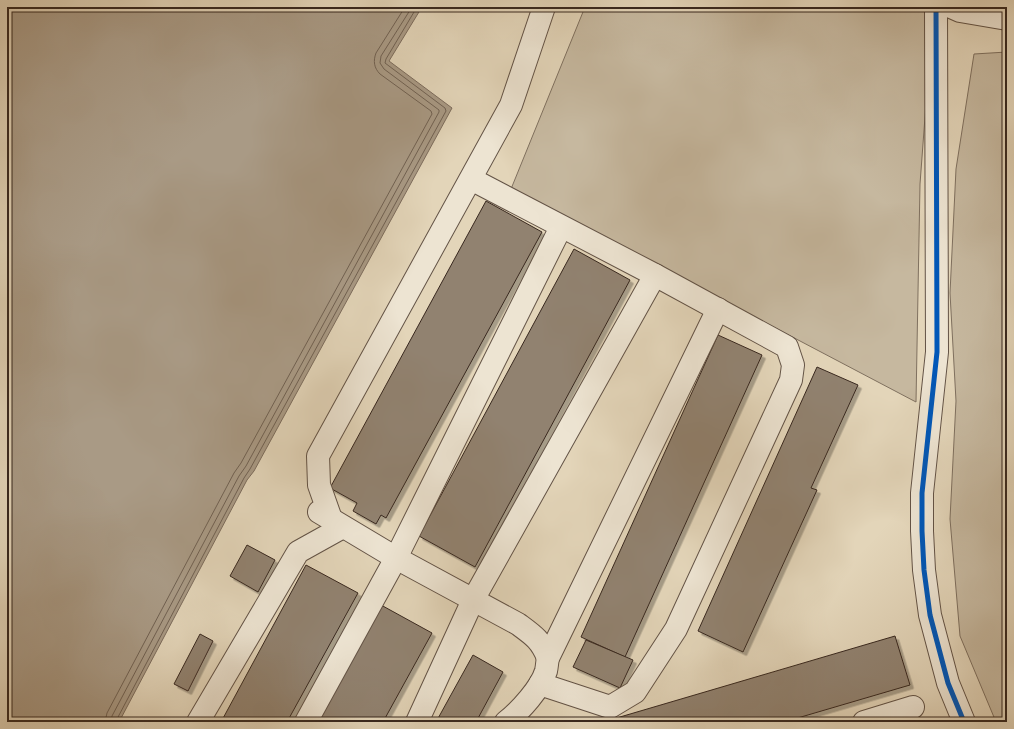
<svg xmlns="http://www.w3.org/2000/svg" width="1014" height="729" font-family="'IM FELL Great Primer',serif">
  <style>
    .green { fill: #c6b89f; stroke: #7f705f }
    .water { fill: #a99a85; stroke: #7c6c5c }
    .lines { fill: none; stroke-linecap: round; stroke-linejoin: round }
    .shore { stroke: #706152; stroke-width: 1 }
    .building { fill: #91826f; stroke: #38281f; filter: url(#shadow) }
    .minor-casing { stroke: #635346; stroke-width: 24 }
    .minor { stroke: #ede4d2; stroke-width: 22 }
    .cycleway-casing { stroke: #ede4d2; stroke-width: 8 }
    .cycleway { stroke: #0057b8; stroke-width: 5 }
  </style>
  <defs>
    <filter id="shadow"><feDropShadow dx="3.5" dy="3.5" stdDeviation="0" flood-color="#0004"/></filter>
  </defs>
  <rect width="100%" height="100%" fill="#e3d5b9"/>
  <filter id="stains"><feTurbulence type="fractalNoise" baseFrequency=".005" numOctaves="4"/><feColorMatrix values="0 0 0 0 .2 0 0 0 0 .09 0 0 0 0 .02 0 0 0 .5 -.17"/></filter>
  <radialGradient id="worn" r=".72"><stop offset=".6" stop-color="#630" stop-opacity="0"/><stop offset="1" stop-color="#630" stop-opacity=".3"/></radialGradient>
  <g class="green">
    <path d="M585 7H926L932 23 920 184 916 402 511 189Z"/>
    <path d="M1007 52V722H996L960 636 950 519 956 401 950 293 956 169 974 54Z"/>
  </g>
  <path class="water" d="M7 7H422L389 61 452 108 254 471 247 480 119 722H7Z"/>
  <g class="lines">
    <g class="shore">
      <path d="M105 722 107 713 234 473 241 463 432 114 431 111 380 74C374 68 373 61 376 53L405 7"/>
      <path d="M111 722 112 716 239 476 246 466 439 112V110L384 69 380 63 381 56 412 7"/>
      <path d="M116 722 117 719 244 478 250 469 446 111 445 108 385 63 386 59 417 7"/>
    </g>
  </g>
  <g class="building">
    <path d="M486 201 542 232 386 518 381 515 376 524 353 511 357 503 330 488Z"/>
    <path d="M574 249 630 280 475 567 419 536Z"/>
    <path d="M718 335 762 355 625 657 581 637Z"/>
    <path d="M817 367 858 385 811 488 817 490 743 652 698 631Z"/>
    <path d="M247 545 275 560 258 592 230 576Z"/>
    <path d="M306 565 358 593 287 722H221Z"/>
    <path d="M381 605 432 633 383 722H317Z"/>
    <path d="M200 634 213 641 188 691 174 684Z"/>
    <path d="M895 636 910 685 784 722H603Z"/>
    <path d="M586 640 633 660 620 688 573 667Z"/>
    <path d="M473 655 503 672 476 722H436Z"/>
  </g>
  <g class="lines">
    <defs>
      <g id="minor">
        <path d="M936 7 937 352 922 493V531L924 570 930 615 948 683 964 722"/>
        <path d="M951 7 960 11 1007 19"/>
        <path d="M471 179 655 275 787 347 793 365 791 380 676 629 635 692 610 707 540 684"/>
        <path d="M319 512 396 558 518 624C533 635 541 640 548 658"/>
        <path d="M331 519 319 485 318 456 511 105 544 7"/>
        <path d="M198 722 298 552 343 527"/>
        <path d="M306 722 396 558 561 227"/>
        <path d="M417 722 473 600 655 275"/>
        <path d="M506 722C520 711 541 688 546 671 547 667 547 662 548 658L718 309"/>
        <path d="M864 722 913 707"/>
      </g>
    </defs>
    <use href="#minor" class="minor-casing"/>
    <use href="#minor" class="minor"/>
    <defs>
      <path id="cycleway" d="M936 7 937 352 922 493V531L924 570 930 615 948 683 964 722"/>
    </defs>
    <use href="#cycleway" class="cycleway-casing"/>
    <use href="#cycleway" class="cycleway"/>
  </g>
  <rect width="1014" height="729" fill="none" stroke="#e3d5b9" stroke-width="24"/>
  <rect x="8" y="8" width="998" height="713" fill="none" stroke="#38281f" stroke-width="2"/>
  <rect x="12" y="12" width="990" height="705" fill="none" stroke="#38281f"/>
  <rect width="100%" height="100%" filter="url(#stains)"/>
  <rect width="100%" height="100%" fill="url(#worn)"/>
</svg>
